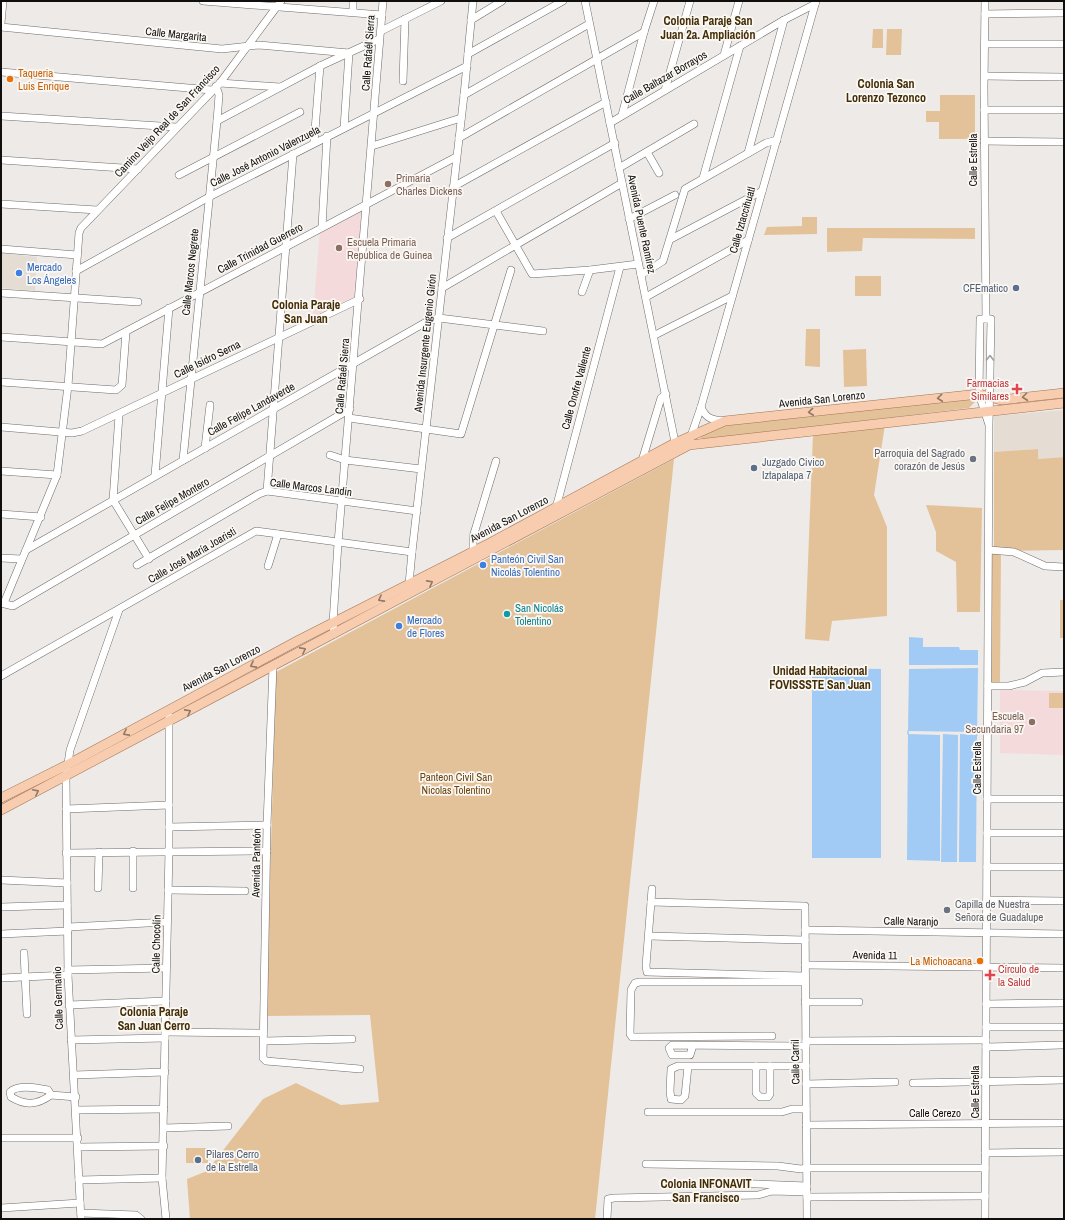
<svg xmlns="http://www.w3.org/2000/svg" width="1065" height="1220" font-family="'Archivo Narrow',sans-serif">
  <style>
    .built { fill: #e5ddd4 }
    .education { fill: #f5dadb }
    .green { fill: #e4c299 }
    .water { fill: #a1caf4 }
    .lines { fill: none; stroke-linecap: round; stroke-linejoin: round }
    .stream { stroke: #a1caf4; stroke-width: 1.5 }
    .minor-casing { stroke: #6e6b68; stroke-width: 8 }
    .major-casing { stroke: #a47454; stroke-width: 10 }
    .minor { stroke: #fff; stroke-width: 7 }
    .major { stroke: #f8cdaf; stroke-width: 9 }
    .oneway { stroke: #9f9f9f }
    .oneway2 { stroke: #907867 }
    .food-dot { fill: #e8710a; stroke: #fbf8f4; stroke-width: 1.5 }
    .education-dot { fill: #8d6e63; stroke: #fbf8f4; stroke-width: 1.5 }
    .shop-dot { fill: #3f7fe0; stroke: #fbf8f4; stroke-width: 1.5 }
    .service-dot { fill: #5c6f8a; stroke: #fbf8f4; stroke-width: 1.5 }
    .health-dot { fill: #e0444e; stroke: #fbf8f4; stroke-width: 1.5 }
    .worship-dot { fill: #6b7280; stroke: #fbf8f4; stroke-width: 1.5 }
    .culture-dot { fill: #0f9aa8; stroke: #fbf8f4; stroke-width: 1.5 }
    .labels { text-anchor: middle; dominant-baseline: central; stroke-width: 3.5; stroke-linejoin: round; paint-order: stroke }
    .street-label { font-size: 11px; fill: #100f0e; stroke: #fbf8f4 }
    .food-label { font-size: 11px; fill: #c56008; stroke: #fbf8f4; text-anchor: start }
    .education-label { font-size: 11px; fill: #785e54; stroke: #fbf8f4; text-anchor: start }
    .shop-label { font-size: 11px; fill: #366cbe; stroke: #fbf8f4; text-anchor: start }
    .service-label { font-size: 11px; fill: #4e5e75; stroke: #fbf8f4; text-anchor: start }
    .health-label { font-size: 11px; fill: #be3a42; stroke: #fbf8f4; text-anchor: end }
    .worship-label { font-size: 11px; fill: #5b616d; stroke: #fbf8f4; text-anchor: end }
    .culture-label { font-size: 11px; fill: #0d838f; stroke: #fbf8f4; text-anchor: start }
    .park-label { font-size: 11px; fill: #6a450e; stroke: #fbf8f4 }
    .neighbourhood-label { font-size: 12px; font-weight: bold; fill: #422d06; stroke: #fbf8f4 }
  </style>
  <rect width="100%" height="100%" fill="#edeae7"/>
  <g class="built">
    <path d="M1 253 37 257 35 291 1 288Z"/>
    <path d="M1064 410V457L1038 459 1037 449 994 452V416Z"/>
  </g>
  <g class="education">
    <path d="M362 208 354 297 313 316 320 230Z"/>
    <path d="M1000 690 1064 691V755L1000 753Z"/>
  </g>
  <g class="green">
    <path d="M873 29H883V48H872Z"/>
    <path d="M887 29H902L901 55H886Z"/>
    <path d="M940 95H975V139H939V122H926V111H940Z"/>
    <path d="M802 217H817V234L764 235 767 227 802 226Z"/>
    <path d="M827 228H975V239L863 238 862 251 827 252Z"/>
    <rect x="855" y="276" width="26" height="20"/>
    <path d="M806 329H820V367L805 366Z"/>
    <path d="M866 349 867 386 844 387 843 350Z"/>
    <path d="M969 397 975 402 969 408 704 440 700 437 710 426Z"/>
    <path d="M885 425 874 495 887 527V616L832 621 829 641 805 639 813 434Z"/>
    <path d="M1038 449V459L1064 457V550L1001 551 1000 682 989 683 991 551 994 550V452Z"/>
    <path d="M674 459 595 1219H190L187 1179 207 1171 263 1099 296 1083 341 1105 379 1102 370 1015 266 1016 276 672Z"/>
    <path d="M926 505 982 508 980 612H957L956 562 936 551V532Z"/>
    <rect x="1060" y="600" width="4" height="38"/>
    <rect x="1049" y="693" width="15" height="15"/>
    <rect x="186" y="1148" width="22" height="15"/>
  </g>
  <g class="water">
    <path d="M909 637 923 638V647H959L960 650H978V665H909Z"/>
    <path d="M812 668 881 669V858H812Z"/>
    <path d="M978 668 977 732 908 731 909 669Z"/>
    <path d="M908 734 940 735V861L907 860Z"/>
    <path d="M943 734 958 735 957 862H941Z"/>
    <path d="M960 734 977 735 976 862H959Z"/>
  </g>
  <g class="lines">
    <g class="stream">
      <path d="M908 734V731"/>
      <path d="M977 735V732"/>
    </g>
    <defs>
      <g id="minor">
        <path d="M203 1 382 15"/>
        <path d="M585 1 676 447"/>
        <path d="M985 1 984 88 986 319"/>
        <path d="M353 12V1"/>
        <path d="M985 14 1064 13"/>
        <path d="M471 20 502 1"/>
        <path d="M1 23 3 1"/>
        <path d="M1 27 222 49 259 45 349 53"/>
        <path d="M381 31 441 1"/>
        <path d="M985 44H1064"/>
        <path d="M468 54 563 1"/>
        <path d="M724 55 739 1"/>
        <path d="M1 72 212 90"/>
        <path d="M985 76 1064 77"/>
        <path d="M403 81 405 19"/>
        <path d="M220 83 280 87"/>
        <path d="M665 90 690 1"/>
        <path d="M464 95 589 24"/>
        <path d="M984 110H1064"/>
        <path d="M622 115 644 32 654 1"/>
        <path d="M1 116 176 127"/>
        <path d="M217 121 320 66 379 39"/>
        <path d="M610 123 784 20 815 4"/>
        <path d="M344 128 349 53"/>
        <path d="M459 138 644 32"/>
        <path d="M984 141 1064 142"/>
        <path d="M314 143 320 66"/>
        <path d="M372 146 461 118"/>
        <path d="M647 152 659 173"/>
        <path d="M748 153 784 20"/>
        <path d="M1 160 138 169"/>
        <path d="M619 168 694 124"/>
        <path d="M179 175 300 112"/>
        <path d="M703 178 740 46"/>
        <path d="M453 187 606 102"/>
        <path d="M1 204 97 210"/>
        <path d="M496 211 532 274 590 270 638 264"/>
        <path d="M629 219 675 195"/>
        <path d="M322 227 327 136"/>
        <path d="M447 238 615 143"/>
        <path d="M671 239 762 191"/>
        <path d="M1 249 77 255"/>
        <path d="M76 271 209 197 467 66"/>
        <path d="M641 275 663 261 685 189 766 143 777 140"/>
        <path d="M442 288 622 183"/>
        <path d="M582 292 590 270"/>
        <path d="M1 293 138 302"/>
        <path d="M646 297 748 240"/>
        <path d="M655 335 732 296"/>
        <path d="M1 337 102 344 456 157"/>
        <path d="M1 382 116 390 122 385 126 332"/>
        <path d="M701 407C706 419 712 420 725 421"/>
        <path d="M119 415 113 500 149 559"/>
        <path d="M349 418 461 434 511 270"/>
        <path d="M1 427 72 433 82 431 360 299"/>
        <path d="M690 439 701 407 816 1"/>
        <path d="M205 448 210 405"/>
        <path d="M330 455 345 460 421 469"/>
        <path d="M183 460 217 121 219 95 216 86"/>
        <path d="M641 464 661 398 666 394"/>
        <path d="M1 471 57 475"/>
        <path d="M155 475 169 308"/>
        <path d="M267 491 293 154"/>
        <path d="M558 510 556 508 620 267"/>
        <path d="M1 514 41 517"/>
        <path d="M26 550 428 321 439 318 543 331"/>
        <path d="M989 550 1014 552 1045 566 1064 567"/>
        <path d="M473 551V537L496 461"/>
        <path d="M1 558 21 559"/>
        <path d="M137 565 259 494 267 491 417 511"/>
        <path d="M268 566 278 534"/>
        <path d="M410 587 409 584 412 552 464 95 473 1"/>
        <path d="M1 603 13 606 350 409"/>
        <path d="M4 603 57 475 68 386 79 233 81 228 220 83 281 1"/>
        <path d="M334 634 333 623 338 543 383 1"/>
        <path d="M273 666 267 825 263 1058 266 1061 360 1069"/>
        <path d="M1 676 256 531 412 552"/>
        <path d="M988 686H1009L1025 682 1042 673 1064 672"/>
        <path d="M987 799H1064"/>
        <path d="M66 809 169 805"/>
        <path d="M169 827 267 825"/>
        <path d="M987 833H1064"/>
        <path d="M133 851V888"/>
        <path d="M66 853 267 851"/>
        <path d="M987 867H1064"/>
        <path d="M1 880 67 883"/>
        <path d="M98 888 99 852"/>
        <path d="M652 889 646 966 647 972 805 976"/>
        <path d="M168 890 245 891"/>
        <path d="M987 900 1064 901"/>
        <path d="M651 902 805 906 807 1219"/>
        <path d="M1 907 67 905"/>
        <path d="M68 927 167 922"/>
        <path d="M805 930 1064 934"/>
        <path d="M1 934 68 931"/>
        <path d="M649 936 805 940"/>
        <path d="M24 953 27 1014"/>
        <path d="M805 965 1064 968"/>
        <path d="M68 970 166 968"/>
        <path d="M1 978 68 975"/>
        <path d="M805 1002H859"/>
        <path d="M986 1004 1064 1003"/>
        <path d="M69 1005 166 1001"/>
        <path d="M986 1027H1061"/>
        <path d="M165 1032 263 1033"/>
        <path d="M772 1036 632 1037 630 1034 631 990 635 983 640 982H805"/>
        <path d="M71 1040 165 1038"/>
        <path d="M264 1041 352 1039"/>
        <path d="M806 1041 986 1040"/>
        <path d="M693 1045 690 1055H672L669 1048 672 1045 806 1046"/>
        <path d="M986 1047 1062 1045"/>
        <path d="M688 1066 685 1096 681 1100 671 1099 670 1091 671 1069 678 1066H806"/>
        <path d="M756 1066V1093L760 1097H768L770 1094V1066"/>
        <path d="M74 1075 165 1072"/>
        <path d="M913 1083 1064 1080"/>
        <path d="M806 1084 895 1082"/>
        <path d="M51 1095C37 1105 26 1106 11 1097L10 1092C18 1084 38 1088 48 1090L51 1095 76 1097"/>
        <path d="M76 1110 164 1109"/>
        <path d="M648 1112H782L792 1109H806"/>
        <path d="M806 1125 1064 1123"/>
        <path d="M164 1128 228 1126"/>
        <path d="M1 1138H78"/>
        <path d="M78 1147 164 1146"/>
        <path d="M985 1153 1064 1152"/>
        <path d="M646 1164 778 1166 801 1169 807 1168H985"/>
        <path d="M79 1180 162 1178"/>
        <path d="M705 1182 807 1186"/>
        <path d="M807 1197 985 1196"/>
        <path d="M1 1208 80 1203"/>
        <path d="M81 1213 136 1215 141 1219"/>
        <path d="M81 1219 68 975 66 777 70 750 119 610"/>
        <path d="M166 1219 162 1178 169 850V716"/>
        <path d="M607 1219 608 1199 614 1198 758 1195 772 1191 807 1192"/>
        <path d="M985 1219 989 425 979 394 980 319H991L989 425"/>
      </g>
      <g id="major">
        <path d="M1 798 67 765 299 640 490 543 675 443 725 421 979 394 1001 400 1064 393"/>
        <path d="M1 810 689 445 1064 403"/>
      </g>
    </defs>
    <use href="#minor" class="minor-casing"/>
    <use href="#major" class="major-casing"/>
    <use href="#minor" class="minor"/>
    <use href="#major" class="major"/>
  </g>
  <defs><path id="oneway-chevron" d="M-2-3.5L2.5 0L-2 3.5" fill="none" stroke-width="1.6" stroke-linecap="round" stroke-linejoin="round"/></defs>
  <use class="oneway" href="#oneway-chevron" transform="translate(990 358) rotate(-89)"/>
  <g class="oneway2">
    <use href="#oneway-chevron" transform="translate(1025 397) rotate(173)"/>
    <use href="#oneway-chevron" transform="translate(940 398) rotate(174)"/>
    <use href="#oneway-chevron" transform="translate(811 412) rotate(174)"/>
    <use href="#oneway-chevron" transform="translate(430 583) rotate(-28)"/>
    <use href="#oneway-chevron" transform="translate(381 599) rotate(152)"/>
    <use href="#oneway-chevron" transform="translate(303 650) rotate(-28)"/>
    <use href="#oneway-chevron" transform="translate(253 665) rotate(152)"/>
    <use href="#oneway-chevron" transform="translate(188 712) rotate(-28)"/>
    <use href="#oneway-chevron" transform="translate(126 733) rotate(152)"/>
    <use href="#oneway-chevron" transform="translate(36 792) rotate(-27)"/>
  </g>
  <g class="food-dot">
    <circle cx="10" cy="79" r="4"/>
    <circle cx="980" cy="961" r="4"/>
  </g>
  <g class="education-dot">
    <circle cx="388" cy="184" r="4"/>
    <circle cx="339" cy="248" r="4"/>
    <circle cx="1032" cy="722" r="4"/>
  </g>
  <g class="shop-dot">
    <circle cx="19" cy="273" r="4"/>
    <circle cx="483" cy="565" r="4"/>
    <circle cx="399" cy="626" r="4"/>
  </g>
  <g class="service-dot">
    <circle cx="1016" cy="288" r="4"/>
    <circle cx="754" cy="468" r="4"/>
    <circle cx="198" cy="1160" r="4"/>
  </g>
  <g class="health-dot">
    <path d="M1015 383h4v4h4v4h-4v4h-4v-4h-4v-4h4z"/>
    <path d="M988 969h4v4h4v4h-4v4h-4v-4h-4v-4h4z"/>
  </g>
  <g class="worship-dot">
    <circle cx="973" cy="459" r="4"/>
    <circle cx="947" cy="910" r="4"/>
  </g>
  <circle class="culture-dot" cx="507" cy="614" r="4"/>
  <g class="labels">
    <g class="street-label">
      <text transform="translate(176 34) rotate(6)">Calle Margarita</text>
      <text transform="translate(368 53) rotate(-86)">Calle Rafaél Sierra</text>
      <text transform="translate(665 77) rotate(-30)">Calle Baltazar Borrayos</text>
      <text transform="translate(167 121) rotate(-47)">Camino Veijo Real de San Francisco</text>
      <text transform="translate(265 156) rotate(-27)">Calle José Antonio Valenzuela</text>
      <text transform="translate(973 160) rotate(-90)">Calle Estrella</text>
      <text transform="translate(742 220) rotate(-74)">Calle Iztaccihuatl</text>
      <text transform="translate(642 224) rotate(78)">Avenida Puente Ramírez</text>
      <text transform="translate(260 248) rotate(-28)">Calle Trinidad Guerrero</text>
      <text transform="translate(190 272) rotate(-84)">Calle Marcos Negrete</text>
      <text transform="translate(425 343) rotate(-84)">Avenida Insurgente Eugenio Girón</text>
      <text transform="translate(207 359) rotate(-26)">Calle Isidro Serna</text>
      <text transform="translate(342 376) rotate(-85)">Calle Rafaél Sierra</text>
      <text transform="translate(576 388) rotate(-75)">Calle Onofre Valiente</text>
      <text transform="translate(822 399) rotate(-6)">Avenida San Lorenzo</text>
      <text transform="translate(251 409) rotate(-29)">Calle Felipe Landaverde</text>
      <text transform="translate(311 487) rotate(7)">Calle Marcos Landin</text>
      <text transform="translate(172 501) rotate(-30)">Calle Felipe Montero</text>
      <text transform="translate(509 519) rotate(-28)">Avenida San Lorenzo</text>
      <text transform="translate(192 555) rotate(-30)">Calle José María Joaristi</text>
      <text transform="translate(221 668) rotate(-28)">Avenida San Lorenzo</text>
      <text transform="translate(977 768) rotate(-90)">Calle Estrella</text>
      <text transform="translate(256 863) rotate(-89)">Avenida Panteón</text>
      <text transform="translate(911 921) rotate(1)">Calle Naranjo</text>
      <text transform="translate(156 944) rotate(-89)">Calle Chocolín</text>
      <text transform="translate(875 955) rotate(1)">Avenida 11</text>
      <text transform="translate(58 998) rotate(-92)">Calle Germanio</text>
      <text transform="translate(795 1062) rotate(-91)">Calle Carril</text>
      <text transform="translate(975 1092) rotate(-90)">Calle Estrella</text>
      <text x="935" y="1113">Calle Cerezo</text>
    </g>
    <g class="food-label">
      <text x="18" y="73">Taqueria<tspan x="18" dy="13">Luis Enrique</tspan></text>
      <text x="972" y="961" text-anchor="end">La Michoacana</text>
    </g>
    <g class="education-label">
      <text x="396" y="178">Primaria<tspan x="396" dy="13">Charles Dickens</tspan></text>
      <text x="347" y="242">Escuela Primaria<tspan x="347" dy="13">Republica de Guinea</tspan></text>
      <text x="1024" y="716" text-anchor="end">Escuela<tspan x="1024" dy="13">Secundaria 97</tspan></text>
    </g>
    <g class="shop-label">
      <text x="27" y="267">Mercado<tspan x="27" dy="13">Los Ángeles</tspan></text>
      <text x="491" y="559">Panteón Civil San<tspan x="491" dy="13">Nicolás Tolentino</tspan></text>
      <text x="407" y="620">Mercado<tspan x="407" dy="13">de Flores</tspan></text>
    </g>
    <g class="service-label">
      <text x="1008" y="288" text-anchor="end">CFEmatico</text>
      <text x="762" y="462">Juzgado Civico<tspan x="762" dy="13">Iztapalapa 7</tspan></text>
      <text x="206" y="1154">Pilares Cerro<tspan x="206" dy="13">de la Estrella</tspan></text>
    </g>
    <g class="health-label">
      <text x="1009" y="383">Farmacias<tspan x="1009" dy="13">Similares</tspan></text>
      <text x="998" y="969" text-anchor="start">Círculo de<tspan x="998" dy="13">la Salud</tspan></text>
    </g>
    <g class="worship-label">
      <text x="965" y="453">Parroquia del Sagrado<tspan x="965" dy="13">corazón de Jesús</tspan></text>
      <text x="955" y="904" text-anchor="start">Capilla de Nuestra<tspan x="955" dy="13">Señora de Guadalupe</tspan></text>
    </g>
    <g class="culture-label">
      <text x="515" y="608">San Nicolás<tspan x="515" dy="13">Tolentino</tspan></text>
    </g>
    <g class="park-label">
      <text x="456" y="777">Panteon Civil San<tspan x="456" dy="13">Nicolas Tolentino</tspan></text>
    </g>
    <g class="neighbourhood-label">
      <text x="708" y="21">Colonia Paraje San<tspan x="708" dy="14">Juan 2a. Ampliación</tspan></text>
      <text x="886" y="84">Colonia San<tspan x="886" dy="14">Lorenzo Tezonco</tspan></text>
      <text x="306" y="305">Colonia Paraje<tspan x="306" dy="14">San Juan</tspan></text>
      <text x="820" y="671">Unidad Habitacional<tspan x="820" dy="14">FOVISSSTE San Juan</tspan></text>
      <text x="154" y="1012">Colonia Paraje<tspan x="154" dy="14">San Juan Cerro</tspan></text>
      <text x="706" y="1184">Colonia INFONAVIT<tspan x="706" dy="14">San Francisco</tspan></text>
    </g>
  </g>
  <rect width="1065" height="1220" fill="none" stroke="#100f0e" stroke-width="4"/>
</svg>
